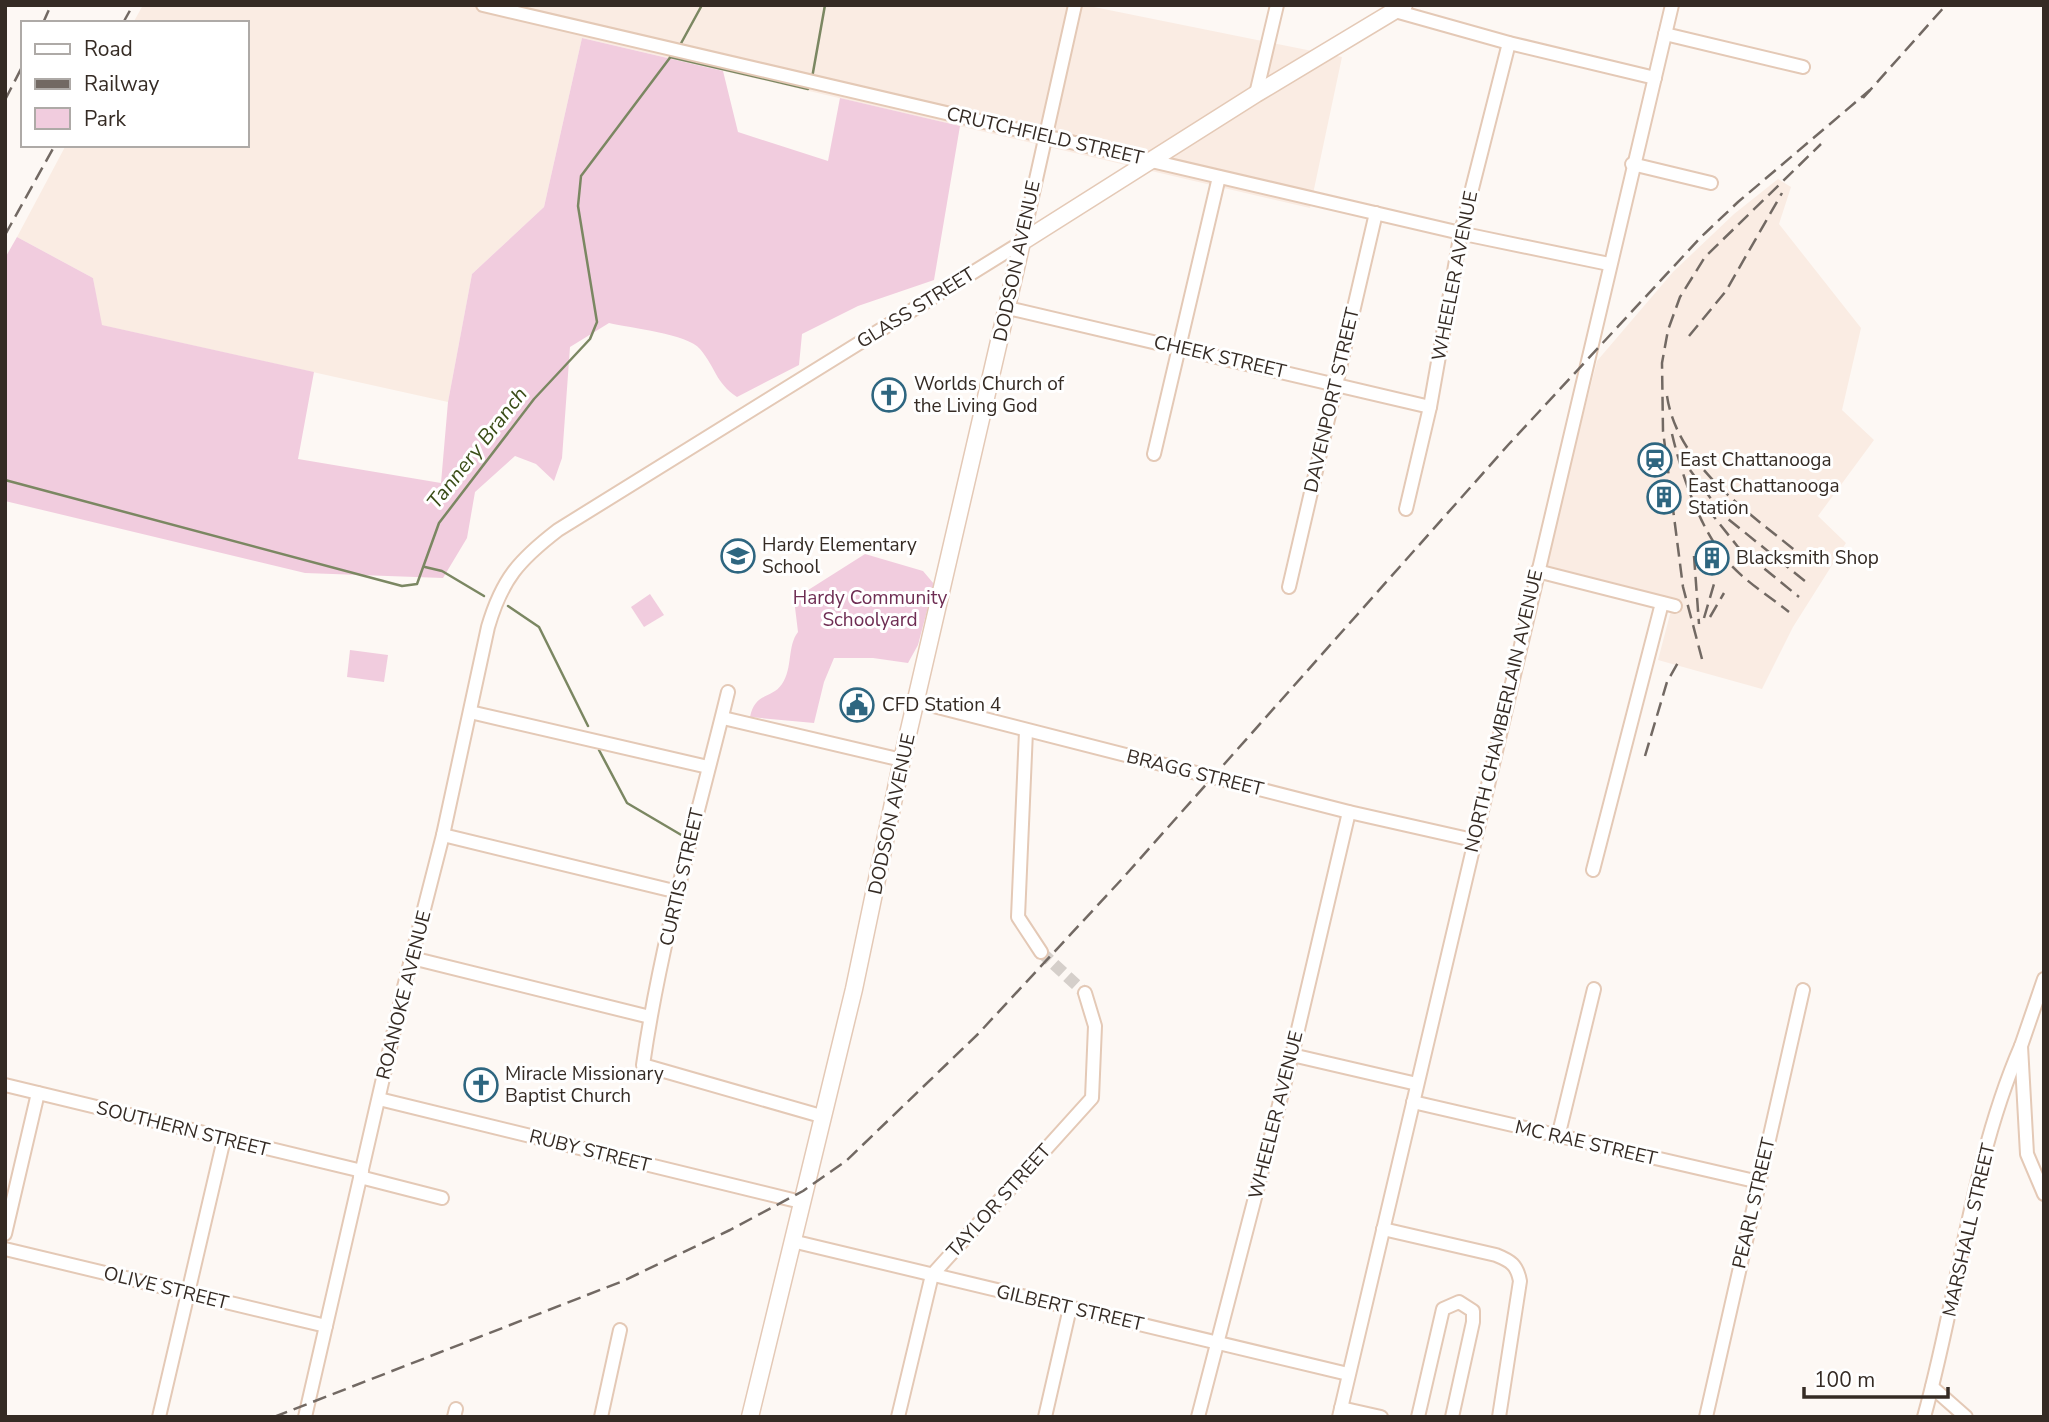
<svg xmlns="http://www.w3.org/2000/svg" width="2049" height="1422" font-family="'Nunito Sans',sans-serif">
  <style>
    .built { fill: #faece3 }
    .green { fill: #f1ccde }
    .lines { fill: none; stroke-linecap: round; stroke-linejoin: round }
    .stream { stroke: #7b8762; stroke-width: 2.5 }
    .minor-tunnel { stroke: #d5cfca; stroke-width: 12; stroke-dasharray: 12 6; stroke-linecap: butt }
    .minor-casing { stroke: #e4c9b6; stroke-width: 16 }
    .major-casing { stroke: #e4c9b6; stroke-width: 19 }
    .minor { stroke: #fff; stroke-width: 12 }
    .major { stroke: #fff; stroke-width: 16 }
    .rail { stroke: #726963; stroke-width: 2.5; stroke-dasharray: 14 7; stroke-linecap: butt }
    .labels { text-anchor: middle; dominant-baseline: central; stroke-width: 6; stroke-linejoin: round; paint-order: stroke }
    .street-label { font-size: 19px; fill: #352b24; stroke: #fff }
    .poi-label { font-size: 19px; fill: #352b24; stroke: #fff; text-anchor: start }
    .park-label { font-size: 19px; fill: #6e2d53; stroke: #fff }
    .water-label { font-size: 21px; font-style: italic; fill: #3a4d17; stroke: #fff }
  </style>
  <rect width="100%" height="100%" fill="#fdf8f4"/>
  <g class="built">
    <path d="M143 5H1084L1342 57 1310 208 582 38 544 207 472 274 448 402 101 325 93 278 17 237 66 145H247V23H133Z"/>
    <path d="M1778 179 1791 187 1779 224 1861 328 1842 410 1874 440 1818 516 1846 543 1793 627 1762 689 1658 660 1673 603 1544 568 1597 361 1673 272 1734 214Z"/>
  </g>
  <g class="green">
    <path d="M582 38 723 71 738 132 828 161 840 98 960 126 934 280 858 306 802 334 799 365 737 397C715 382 716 368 700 349 688 334 630 328 609 323L570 347 562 458 554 481 536 464 515 456 475 492 467 538 443 578 305 573 5 501V258L17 237 93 278 102 325 314 372 298 459 441 483 448 402 472 274 544 207Z"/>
    <path d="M865 554 923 571 934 584 918 645 908 663 873 658H834L824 682 814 723 750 717C755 692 772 699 782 684 793 668 787 646 798 632L794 599Z"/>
    <path d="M650 594 664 615 644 627 631 607Z"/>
    <path d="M350 650 388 655 384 682 347 677Z"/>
  </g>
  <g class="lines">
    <g class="stream">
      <path d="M679 47 702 5"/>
      <path d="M670 57 808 89 810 84"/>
      <path d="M812 78 825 5"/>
      <path d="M5 480 402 586 417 584 439 523 534 399 590 339 597 322 578 206 581 176 672 55"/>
      <path d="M425 567 442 571 484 596"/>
      <path d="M508 606 539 627 588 726"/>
      <path d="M599 750 627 803 683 836"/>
    </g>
    <path class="minor-tunnel" d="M1041 952 1085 993"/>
    <defs>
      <g id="minor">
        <path d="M483 5 1469 235 1609 264"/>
        <path d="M1395 11 1509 43 1655 78"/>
        <path d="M1665 34 1803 67"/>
        <path d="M1256 94 1277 5"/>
        <path d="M1632 164 1711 183"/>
        <path d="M1008 308 1430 407"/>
        <path d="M1154 454 1219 177"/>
        <path d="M1406 509 1430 407 1461 232 1509 43"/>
        <path d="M1537 571 1675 606"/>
        <path d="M1289 587 1376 213"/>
        <path d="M728 692C698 815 661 939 643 1065L821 1116"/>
        <path d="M918 702 1349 812 1473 840"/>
        <path d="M470 712 708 767"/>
        <path d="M723 718 902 760"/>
        <path d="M1026 731 1018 917 1041 952"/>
        <path d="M443 835 678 892"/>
        <path d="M1593 870 1662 603"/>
        <path d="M412 958 650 1017"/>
        <path d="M2044 979 2021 1046 2027 1154 2044 1194"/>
        <path d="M1292 1055 1417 1084"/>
        <path d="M5 1085 362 1171"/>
        <path d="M379 1099 801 1202"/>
        <path d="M1413 1102 1759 1182"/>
        <path d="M1558 1137 1594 989"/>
        <path d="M360 1177 442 1198"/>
        <path d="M1383 1229 1496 1255C1511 1261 1517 1265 1520 1281L1499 1417"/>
        <path d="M5 1234 38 1093"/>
        <path d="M792 1241 1348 1374"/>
        <path d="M5 1249 326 1326"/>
        <path d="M1932 1387 1966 1417"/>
        <path d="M1341 1408 1381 1417"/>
        <path d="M159 1417 224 1139"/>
        <path d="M305 1417 404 987 443 835 488 627C502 579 519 560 558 530L1022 242 1075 5"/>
        <path d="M454 1417 456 1409"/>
        <path d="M601 1417 620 1330"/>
        <path d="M898 1417 932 1275 1092 1098 1095 1026 1085 993"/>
        <path d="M1045 1417 1070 1308"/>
        <path d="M1198 1417 1292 1055 1349 812"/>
        <path d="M1339 1417 1672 5"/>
        <path d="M1418 1417 1443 1309 1459 1302 1473 1311V1322L1452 1417"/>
        <path d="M1706 1417 1803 990"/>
        <path d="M1924 1417C1958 1296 1971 1161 2021 1046"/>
      </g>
      <path id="major" d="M750 1417 854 989 902 760 1022 242 1256 94 1404 5"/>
    </defs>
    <use href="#minor" class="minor-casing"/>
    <use href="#major" class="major-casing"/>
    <use href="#minor" class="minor"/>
    <use href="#major" class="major"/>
    <g class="rail">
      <path d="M43 23 51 5"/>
      <path d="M123 23 133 5"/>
      <path d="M1863 98 1946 5"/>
      <path d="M5 100 23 65"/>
      <path d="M5 235 55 145"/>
      <path d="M1689 336 1726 291 1782 193"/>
      <path d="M1667 396C1678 469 1756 517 1808 561"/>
      <path d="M1672 434C1682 476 1700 530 1729 563 1746 582 1769 596 1789 612"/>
      <path d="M1690 470 1722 514 1806 582"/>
      <path d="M1707 508 1738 547 1799 597"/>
      <path d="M1694 556 1699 624"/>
      <path d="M1710 617 1724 593"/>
      <path d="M1704 618 1714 584"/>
      <path d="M1702 659 1683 587 1663 431 1662 363 1668 330 1680 297 1705 257 1821 144"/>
      <path d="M1645 756 1667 682 1680 659"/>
      <path d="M274 1417 623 1281 730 1230 803 1191 846 1161 978 1034 1122 879 1509 444 1701 237 1738 202 1870 90"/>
    </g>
  </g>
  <defs>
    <symbol id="church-ring" viewBox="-11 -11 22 22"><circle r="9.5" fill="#fff" stroke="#2e6680" stroke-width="1.5"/><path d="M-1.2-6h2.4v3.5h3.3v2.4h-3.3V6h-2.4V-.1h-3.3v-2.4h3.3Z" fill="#2e6680"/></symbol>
    <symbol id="station-ring" viewBox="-11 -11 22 22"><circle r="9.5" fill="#fff" stroke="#2e6680" stroke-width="1.5"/><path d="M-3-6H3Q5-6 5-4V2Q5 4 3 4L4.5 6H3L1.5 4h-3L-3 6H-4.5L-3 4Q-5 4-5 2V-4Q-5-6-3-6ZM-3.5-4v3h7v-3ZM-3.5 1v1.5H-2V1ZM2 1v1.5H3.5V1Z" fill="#2e6680"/></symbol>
    <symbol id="building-ring" viewBox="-11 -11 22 22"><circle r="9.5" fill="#fff" stroke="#2e6680" stroke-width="1.5"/><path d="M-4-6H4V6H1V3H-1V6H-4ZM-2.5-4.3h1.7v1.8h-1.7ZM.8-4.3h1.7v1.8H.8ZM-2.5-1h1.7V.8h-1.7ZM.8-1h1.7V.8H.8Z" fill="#2e6680"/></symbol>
    <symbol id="school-ring" viewBox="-11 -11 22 22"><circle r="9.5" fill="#fff" stroke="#2e6680" stroke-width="1.5"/><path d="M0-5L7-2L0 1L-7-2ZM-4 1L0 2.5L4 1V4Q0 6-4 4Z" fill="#2e6680"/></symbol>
    <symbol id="civic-ring" viewBox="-11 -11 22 22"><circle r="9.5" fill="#fff" stroke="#2e6680" stroke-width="1.5"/><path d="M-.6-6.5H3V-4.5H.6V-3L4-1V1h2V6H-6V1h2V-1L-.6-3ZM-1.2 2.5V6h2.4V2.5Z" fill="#2e6680"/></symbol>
  </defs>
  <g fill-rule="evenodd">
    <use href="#church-ring" x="870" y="376" width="38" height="38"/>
    <use href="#station-ring" x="1636" y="441" width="38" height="38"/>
    <use href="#building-ring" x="1645" y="478" width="38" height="38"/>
    <use href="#school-ring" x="719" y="537" width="38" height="38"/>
    <use href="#building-ring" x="1693" y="539" width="38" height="38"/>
    <use href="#civic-ring" x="838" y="686" width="38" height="38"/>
    <use href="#church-ring" x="462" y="1066" width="38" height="38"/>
  </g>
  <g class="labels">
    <g class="street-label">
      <text transform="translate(1045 136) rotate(13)">CRUTCHFIELD STREET</text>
      <text transform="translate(1017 261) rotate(-78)">DODSON AVENUE</text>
      <text transform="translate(1455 276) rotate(-79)">WHEELER AVENUE</text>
      <text transform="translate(916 308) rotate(-32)">GLASS STREET</text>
      <text transform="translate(1220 357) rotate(13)">CHEEK STREET</text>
      <text transform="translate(1332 400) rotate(-77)">DAVENPORT STREET</text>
      <text transform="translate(1504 711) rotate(-77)">NORTH CHAMBERLAIN AVENUE</text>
      <text transform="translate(1195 773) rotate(14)">BRAGG STREET</text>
      <text transform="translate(892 814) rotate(-78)">DODSON AVENUE</text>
      <text transform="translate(682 877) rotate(-77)">CURTIS STREET</text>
      <text transform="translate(404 995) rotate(-76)">ROANOKE AVENUE</text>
      <text transform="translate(1276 1115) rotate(-76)">WHEELER AVENUE</text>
      <text transform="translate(183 1129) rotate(14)">SOUTHERN STREET</text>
      <text transform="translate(1586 1143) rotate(13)">MC RAE STREET</text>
      <text transform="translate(590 1151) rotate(14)">RUBY STREET</text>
      <text transform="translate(999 1201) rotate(-48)">TAYLOR STREET</text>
      <text transform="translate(1754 1203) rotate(-77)">PEARL STREET</text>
      <text transform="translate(1969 1230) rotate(-77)">MARSHALL STREET</text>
      <text transform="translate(166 1288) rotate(14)">OLIVE STREET</text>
      <text transform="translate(1070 1308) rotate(13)">GILBERT STREET</text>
    </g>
    <g class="poi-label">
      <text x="914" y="384">Worlds Church of<tspan x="914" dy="22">the Living God</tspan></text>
      <text x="1680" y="460">East Chattanooga</text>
      <text x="1688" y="486">East Chattanooga<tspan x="1688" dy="22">Station</tspan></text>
      <text x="762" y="545">Hardy Elementary<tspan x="762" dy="22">School</tspan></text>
      <text x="1736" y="558">Blacksmith Shop</text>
      <text x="882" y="705">CFD Station 4</text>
      <text x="505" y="1074">Miracle Missionary<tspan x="505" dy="22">Baptist Church</tspan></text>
    </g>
    <g class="park-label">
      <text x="870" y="598">Hardy Community<tspan x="870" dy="22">Schoolyard</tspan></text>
    </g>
    <g class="water-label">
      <text transform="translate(477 448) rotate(-52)">Tannery Branch</text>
    </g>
  </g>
  <rect width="2049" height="1422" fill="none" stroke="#352b24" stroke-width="14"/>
  <rect x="21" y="21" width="228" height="126" fill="#ffffff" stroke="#aeaaa7" stroke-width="2"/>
  <rect x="35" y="44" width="35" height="10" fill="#ffffff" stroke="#aeaaa7" stroke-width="2"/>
  <text x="84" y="56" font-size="21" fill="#352b24">Road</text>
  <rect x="35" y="79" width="35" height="10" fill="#726963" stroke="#aeaaa7" stroke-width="2"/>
  <text x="84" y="91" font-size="21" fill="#352b24">Railway</text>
  <rect x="35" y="108" width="35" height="21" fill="#f1ccde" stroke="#aeaaa7" stroke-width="2"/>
  <text x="84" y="126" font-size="21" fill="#352b24">Park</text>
  <path d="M1804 1387v10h144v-10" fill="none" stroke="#352b24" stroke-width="3.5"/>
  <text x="1814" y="1387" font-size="21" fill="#352b24" stroke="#ffffff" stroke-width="5" paint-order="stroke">100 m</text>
</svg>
